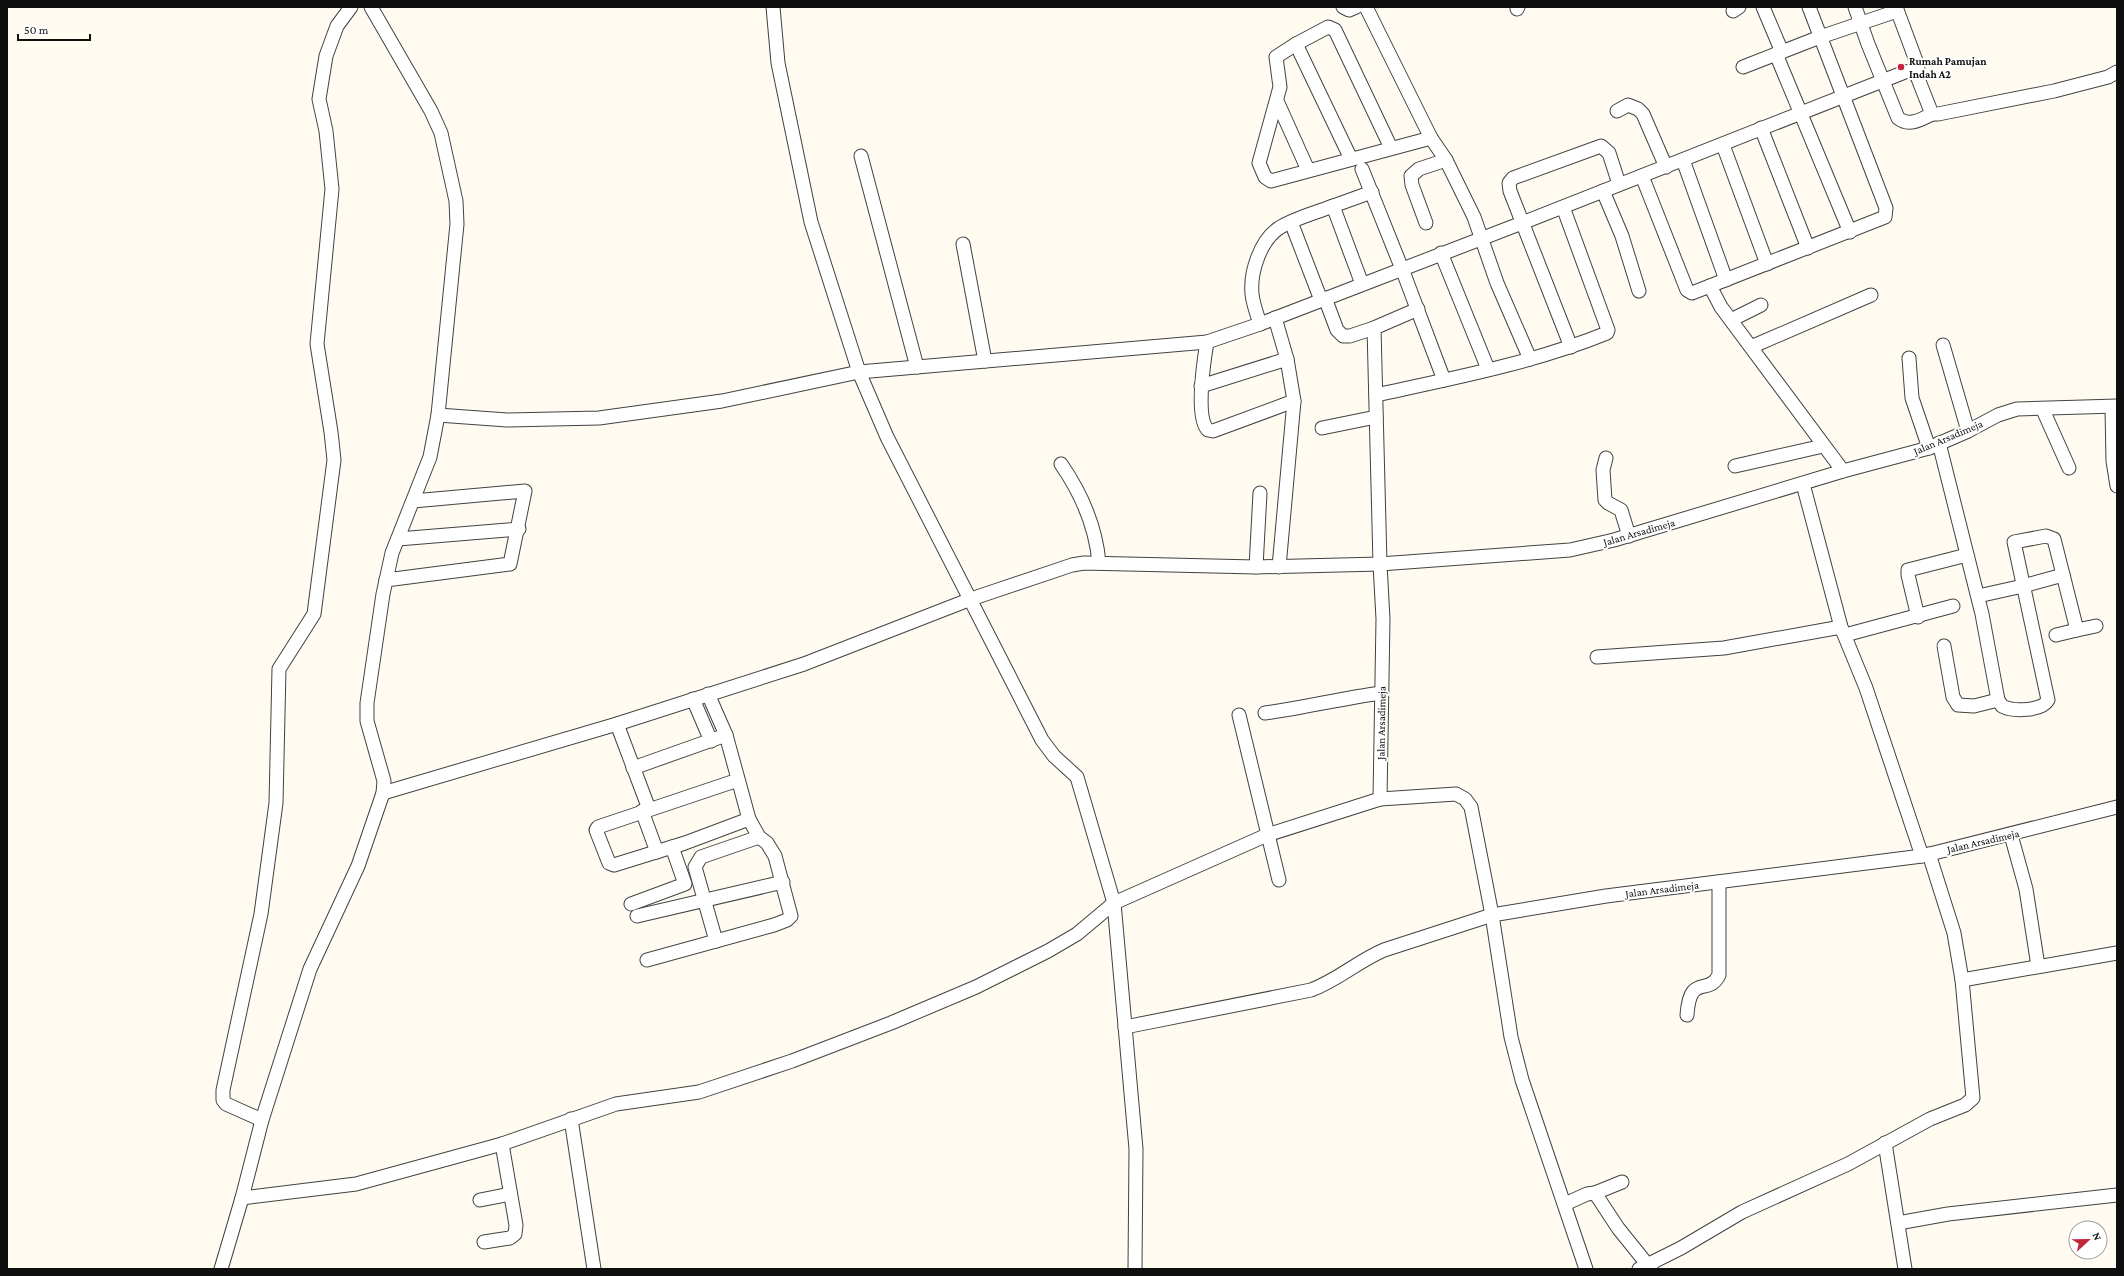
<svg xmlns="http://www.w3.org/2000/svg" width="2124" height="1276" font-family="'Crimson Pro',serif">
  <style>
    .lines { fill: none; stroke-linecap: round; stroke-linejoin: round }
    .minor-casing { stroke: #424242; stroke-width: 15 }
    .minor { stroke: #fff; stroke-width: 13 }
    .poi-dot { fill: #c4233c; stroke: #fff; stroke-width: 1.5 }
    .labels { text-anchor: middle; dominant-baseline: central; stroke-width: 4; stroke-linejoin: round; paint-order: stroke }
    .poi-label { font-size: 11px; font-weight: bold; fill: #0f0f0f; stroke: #fff; text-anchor: start }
    .street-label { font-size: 11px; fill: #0f0f0f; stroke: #fff }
  </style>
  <rect width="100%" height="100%" fill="#fffbf1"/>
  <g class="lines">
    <defs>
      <g id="minor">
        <path d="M371 7 431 111 441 133 456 201 457 224 438 415 430 457 392 553 383 594 367 703V721L384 781 383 793 358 866 310 969 262 1120 242 1198 356 1184 502 1144 616 1104 699 1092 792 1061 891 1023 976 987 1048 951 1077 934 1114 903 1077 777 1054 756 1042 740 887 437 859 372 811 222 778 63 773 7"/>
        <path d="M1343 7 1349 10 1356 7"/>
        <path d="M1366 7 1431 138 1446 160 1474 217 1497 283 1530 359"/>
        <path d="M1763 7 1782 52"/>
        <path d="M1855 7 1868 44 1898 118C1909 127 1920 120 1932 114"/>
        <path d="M1896 7 1918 66 1917 76"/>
        <path d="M1517 9 1518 7"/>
        <path d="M1733 11 1739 7"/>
        <path d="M1296 44 1276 57 1280 87 1259 163 1265 177 1271 181 1431 138"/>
        <path d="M1776 54 1850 232"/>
        <path d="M1743 67 1820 37 1897 11"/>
        <path d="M1277 101 1308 170"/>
        <path d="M1617 111 1628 105 1638 109 1643 114 1666 167"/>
        <path d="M1761 128 1808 248"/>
        <path d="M1723 145 1767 264"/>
        <path d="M861 156 917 367"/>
        <path d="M1351 159 1296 44 1328 27 1335 30 1391 148"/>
        <path d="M1683 160 1726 280"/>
        <path d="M1362 169 1404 274 1444 380"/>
        <path d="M1642 176 1685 285 1687 290 1692 293 1885 217 1886 208 1809 7"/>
        <path d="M1603 191 1622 236 1639 291"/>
        <path d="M1291 222 1321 300"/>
        <path d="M1426 223 1412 185 1411 176 1419 169 1446 160"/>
        <path d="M963 244 985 361"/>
        <path d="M1441 253 1488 369"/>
        <path d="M1362 284 1333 206 1372 192"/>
        <path d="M1710 286 1721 307 1843 471"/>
        <path d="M1731 320 1761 305"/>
        <path d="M1260 324C1257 314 1253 304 1252 294 1250 272 1260 241 1279 228 1295 218 1315 213 1333 206"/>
        <path d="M1374 328 1418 309"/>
        <path d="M1207 342C1204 360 1195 418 1208 430L1213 431 1294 401 1287 359"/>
        <path d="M1943 345 1968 431"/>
        <path d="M1571 347 1510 191 1509 183 1513 178 1601 146 1609 153 1619 184"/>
        <path d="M1751 347 1871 295"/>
        <path d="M1909 358 1912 398 1929 448"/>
        <path d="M1201 386 1287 359 1275 318"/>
        <path d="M1376 395C1454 378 1533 363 1607 333L1608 330 1563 207"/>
        <path d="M2112 408 2113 461 2117 486"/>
        <path d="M2043 410 2069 468"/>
        <path d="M438 415 507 420 599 418 722 401 859 372 1207 342 1260 324 1522 223 1905 72 1910 71 1917 76 1932 114H1938L2054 91 2108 77 2117 72"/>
        <path d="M1322 428 1376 417"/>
        <path d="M1939 443 1982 614 1998 700 2002 706C2013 712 2042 711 2048 700L2014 542 2046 536 2054 539 2077 630 2096 626"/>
        <path d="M1606 458 1603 470 1605 500 1608 503 1621 510 1629 536"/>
        <path d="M1061 464C1081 493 1096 528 1099 563"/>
        <path d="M1735 466 1823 446"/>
        <path d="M1803 484 1841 627 1866 688 1922 856"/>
        <path d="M398 539 519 529"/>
        <path d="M1256 567 1260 493"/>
        <path d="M1279 567 1294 401"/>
        <path d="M386 580 510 564 525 491 413 501"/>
        <path d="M1978 596 2023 586 2063 575"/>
        <path d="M1918 617 1908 575V570L1967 555"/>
        <path d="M1845 635 1953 606"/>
        <path d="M2056 635 2077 630"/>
        <path d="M1944 646 1953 697 1958 705 1974 706 1998 700"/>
        <path d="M1597 657 1724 648 1841 627"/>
        <path d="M693 699 711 741"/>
        <path d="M1265 713C1304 708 1342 698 1382 693"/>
        <path d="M1239 715 1279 880"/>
        <path d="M617 724 649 809"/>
        <path d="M633 768 726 735"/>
        <path d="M738 780 598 827 596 830 609 863 614 865 685 843 749 819"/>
        <path d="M383 793 617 724 804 664 971 599 1072 565 1084 563 1256 567 1380 564 1374 328 1350 336H1343L1337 330 1325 298"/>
        <path d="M1380 799 1383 619 1380 564 1570 550 1614 540 1843 471 1929 448 1968 431 1998 415 2017 409 2117 406"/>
        <path d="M642 811 657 852"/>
        <path d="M2011 835 2026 889 2038 966"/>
        <path d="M631 904 685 884 672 847"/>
        <path d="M637 916 783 882"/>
        <path d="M716 941 695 867 701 857 759 837"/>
        <path d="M647 960 774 925 787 920 791 916 775 856 767 843 759 837 749 819 726 735 708 694"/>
        <path d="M1962 980 2117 953"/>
        <path d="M1687 1015C1690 972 1708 997 1719 975V882"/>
        <path d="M1125 1027 1311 990C1338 980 1358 961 1384 950L1492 915 1606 896 1922 856 2117 807"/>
        <path d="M571 1119 594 1269"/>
        <path d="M262 1120 226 1104 223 1100V1090L261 914 276 803 279 669 314 614 334 460 331 432 317 344 332 189 326 131 319 99 326 56 337 26 351 7"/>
        <path d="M1885 1143 1905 1269"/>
        <path d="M1595 1193 1622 1182"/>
        <path d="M480 1200 510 1194"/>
        <path d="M1565 1204 1587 1194 1595 1193 1618 1228 1651 1269"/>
        <path d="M1898 1223 1948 1214 2117 1195"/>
        <path d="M484 1242 510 1238 515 1234 516 1225 502 1144"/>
        <path d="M221 1269 242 1198"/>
        <path d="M1135 1269 1136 1149 1114 903 1267 835 1380 799 1456 794 1465 799 1471 807 1492 915 1511 1037 1522 1080 1586 1269"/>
        <path d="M1639 1269 1681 1248 1742 1212 1848 1164 1930 1119 1965 1105 1973 1098 1962 980 1954 933 1929 854"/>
      </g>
    </defs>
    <use href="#minor" class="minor-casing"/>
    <use href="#minor" class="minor"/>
  </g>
  <circle class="poi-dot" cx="1901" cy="67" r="4"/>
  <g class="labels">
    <g class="poi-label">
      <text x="1909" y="61">Rumah Pamujan<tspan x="1909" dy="13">Indah A2</tspan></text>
    </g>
    <g class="street-label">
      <text transform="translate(1948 437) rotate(-23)">Jalan Arsadimeja</text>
      <text transform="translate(1639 532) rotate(-16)">Jalan Arsadimeja</text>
      <text transform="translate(1381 723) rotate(-89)">Jalan Arsadimeja</text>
      <text transform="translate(1983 841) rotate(-13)">Jalan Arsadimeja</text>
      <text transform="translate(1662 889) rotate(-7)">Jalan Arsadimeja</text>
    </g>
  </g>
  <rect width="2124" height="1276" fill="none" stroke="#0f0f0f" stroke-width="16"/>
  <g transform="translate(2088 1240) rotate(68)"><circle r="19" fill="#ffffff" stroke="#9f9f9f"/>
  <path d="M0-3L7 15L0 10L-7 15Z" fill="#c4233c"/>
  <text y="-6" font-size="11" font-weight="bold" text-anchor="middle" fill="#0f0f0f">N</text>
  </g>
  <path d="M18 34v6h72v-6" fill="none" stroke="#0f0f0f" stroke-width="2"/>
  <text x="24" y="34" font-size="12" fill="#0f0f0f" stroke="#ffffff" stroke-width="3" paint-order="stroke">50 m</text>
</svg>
